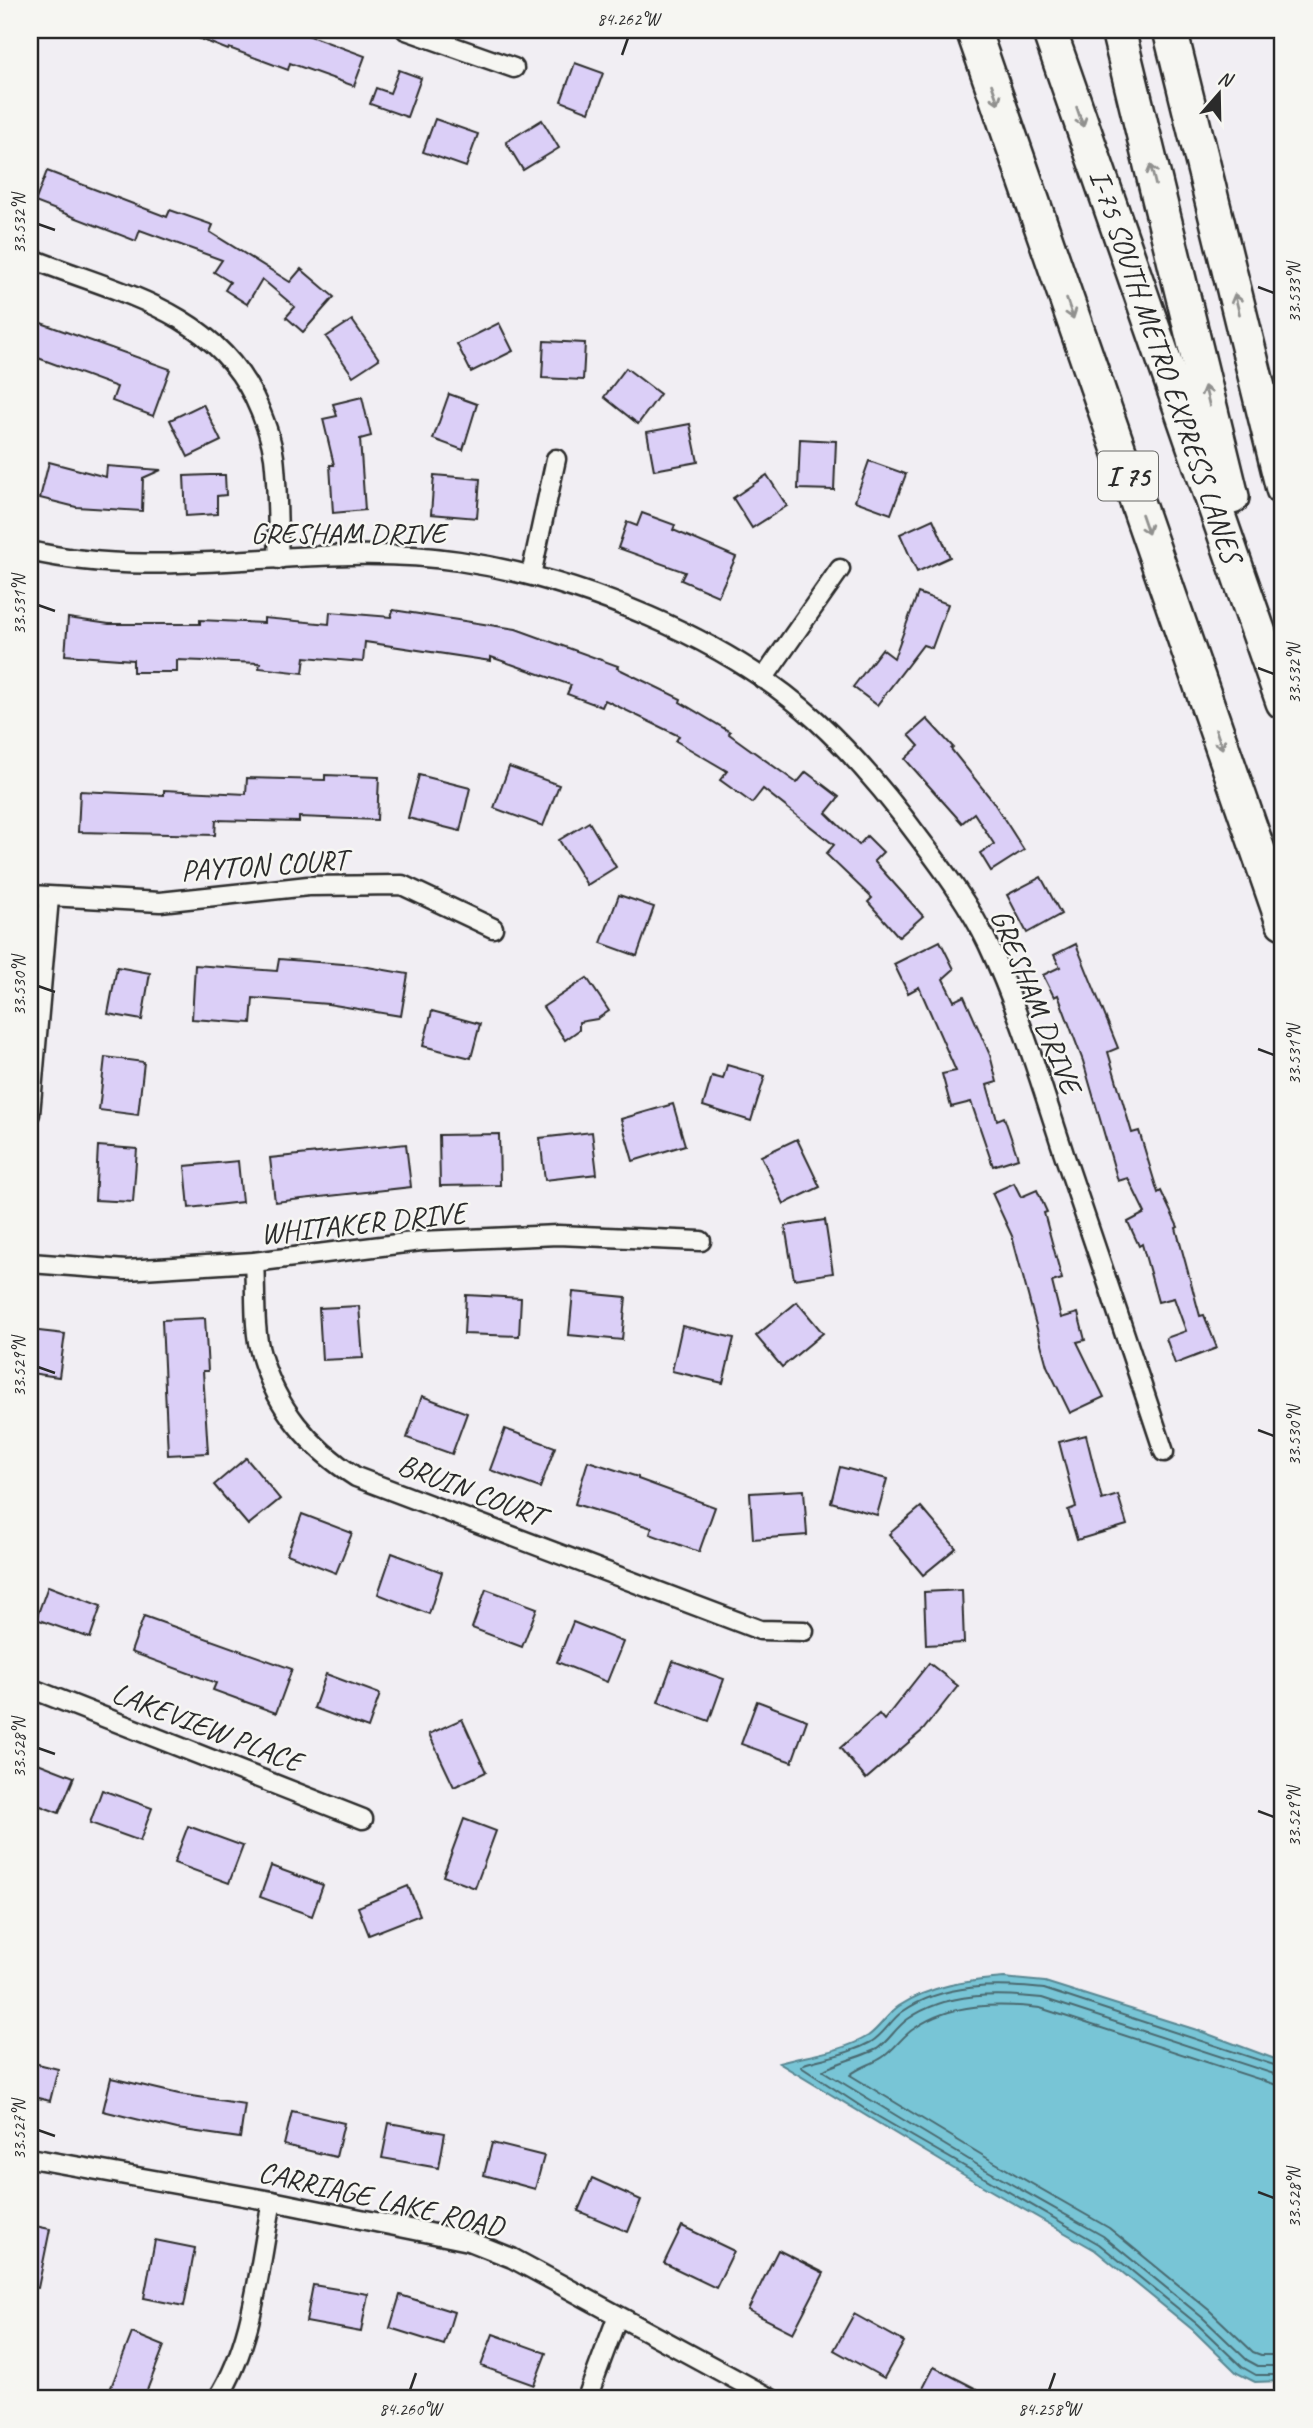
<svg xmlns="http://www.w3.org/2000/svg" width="1313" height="2428" font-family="Caveat,sans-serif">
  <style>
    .water { fill: #78c5d6; stroke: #598792; stroke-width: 2 }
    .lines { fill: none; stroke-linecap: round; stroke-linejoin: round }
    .shore { stroke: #4a696f; stroke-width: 2 }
    .building { fill: #dbcff7; stroke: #2b2b2b; stroke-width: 2 }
    .street-casing { stroke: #2b2b2b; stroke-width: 23 }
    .highway-casing { stroke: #2b2b2b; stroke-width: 38 }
    .street { stroke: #f6f6f2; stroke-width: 18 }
    .highway { stroke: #f6f6f2; stroke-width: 33 }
    .oneway { stroke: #90908e }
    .ticks { fill: none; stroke: #2b2b2b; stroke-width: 2.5 }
    .labels { text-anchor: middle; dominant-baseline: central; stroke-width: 5; stroke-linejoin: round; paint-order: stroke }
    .shield { fill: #f6f6f2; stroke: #686867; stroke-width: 2 }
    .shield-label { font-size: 28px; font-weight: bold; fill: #2b2b2b }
    .street-label { font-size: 30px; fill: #2b2b2b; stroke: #f6f6f2 }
    .neatline { fill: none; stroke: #2b2b2b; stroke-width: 2.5 }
    .ticks-label { font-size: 18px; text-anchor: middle; fill: #2b2b2b }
  </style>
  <rect width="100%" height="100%" fill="#f1eef3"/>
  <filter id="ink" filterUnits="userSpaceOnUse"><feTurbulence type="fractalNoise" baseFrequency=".0143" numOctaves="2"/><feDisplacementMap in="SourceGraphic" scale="14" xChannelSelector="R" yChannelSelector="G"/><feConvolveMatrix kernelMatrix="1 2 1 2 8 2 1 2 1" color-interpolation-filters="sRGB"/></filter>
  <g filter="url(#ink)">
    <path class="water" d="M1004 1978 1045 1982 1197 2030 1283 2062V2381L1255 2382 1237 2373 1193 2330 1095 2250 974 2181 779 2063C808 2055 842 2052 868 2036 880 2028 887 2014 899 2006 931 1985 967 1981 1004 1978Z"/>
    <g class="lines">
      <g class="shore">
        <path d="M1283 2068 1044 1989C997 1984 943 1983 902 2012 891 2020 883 2035 871 2042 849 2054 827 2057 804 2064L801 2067 865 2109 1099 2244 1197 2324 1242 2367 1256 2375H1283"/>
        <path d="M1283 2077 1042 1998C997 1993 947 1992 908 2019 896 2027 889 2041 877 2049 864 2056 829 2065 823 2071L981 2167 1103 2236 1203 2318 1247 2360 1258 2366H1283"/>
        <path d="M1283 2087 1040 2008C998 2003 951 2003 915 2028 903 2035 895 2049 883 2057 873 2064 859 2067 850 2075L987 2158 1109 2228 1209 2310 1253 2352 1261 2355H1283"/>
      </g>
    </g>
    <g class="building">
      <path d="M178 30H294L365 56 354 86 290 63 288 70 229 48 228 50Z"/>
      <path d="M575 63 603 73 589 112 561 101Z"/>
      <path d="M399 70 421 78 407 117 370 104 376 88 390 93Z"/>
      <path d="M435 119 478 134 466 167 423 152Z"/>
      <path d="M542 120 559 148 523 170 506 142Z"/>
      <path d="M47 171 167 217 170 210 213 225 210 232 290 282 301 269 334 297 303 332 286 317 295 307 262 279 247 304 225 290 230 282 214 272 222 260 140 230 136 241 35 202Z"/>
      <path d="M30 319 170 369 153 416 112 401 117 387 30 355Z"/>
      <path d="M352 320 379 359 353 376 326 337Z"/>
      <path d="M499 323 513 351 471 372 457 344Z"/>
      <path d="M544 341 585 343 583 380 542 378Z"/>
      <path d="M626 368 660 394 638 424 604 397Z"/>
      <path d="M449 394 477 404 463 450 433 439Z"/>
      <path d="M362 397 371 436 360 439 365 510 333 513 330 465H334L323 419 337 416 333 404Z"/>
      <path d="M203 404 221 441 188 457 170 420Z"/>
      <path d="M690 424 698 462 654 470 647 432Z"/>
      <path d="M800 439 836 441 834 490 798 489Z"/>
      <path d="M869 461 906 474 891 514 855 501Z"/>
      <path d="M49 462 106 477 107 466 161 470 143 478 142 511 76 507 40 498Z"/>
      <path d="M210 475H225L226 495 217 496V514L186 516 184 476Z"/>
      <path d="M434 475 480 479 477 518 431 514Z"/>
      <path d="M767 475 787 506 752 528 733 498Z"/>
      <path d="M642 513 675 525 673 530 736 557 718 596 681 580 685 572 618 548 627 522 637 526Z"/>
      <path d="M933 519 950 557 917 572 900 534Z"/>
      <path d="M918 593 948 604 932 648 923 645 877 705 853 687 882 649 894 658Z"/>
      <path d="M393 610 516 629 618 666 617 668 681 699 680 702 730 732 729 734 797 783 806 772 839 797 826 813 859 845 867 836 883 852 874 861 923 916 899 937 868 902 872 898 826 854 834 845 763 789 752 803 720 780 727 771 676 741 679 736 605 700 602 707 567 694 571 685 491 657V661L365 642 363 662 305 657 303 673 259 668 260 663 177 660V672H133V660L65 655 68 618 109 624H200V620L264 623V618L329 624 330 612 391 617Z"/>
      <path d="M927 719 953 747 951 749 992 800 1024 850 991 871 980 853 994 844 974 813 962 823 905 759 919 746 909 735Z"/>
      <path d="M509 767 559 785 543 826 494 808Z"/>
      <path d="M325 775 379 777 377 820 299 817V822L216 820 215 835 78 832 80 791 164 795V790L246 794 247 778 325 780Z"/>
      <path d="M419 775 470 788 460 831 408 818Z"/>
      <path d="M589 822 616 867 587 885 559 840Z"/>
      <path d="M1041 877 1061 914 1027 933 1007 895Z"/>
      <path d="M619 895 654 907 637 956 601 943Z"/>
      <path d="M940 941 954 969 943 979 954 1001 964 996 990 1055 997 1082 987 1085 997 1120 1004 1117 1018 1158 993 1166 971 1102 951 1107 942 1074 956 1071 919 987 908 993 894 964Z"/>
      <path d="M1076 944 1118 1048 1108 1052 1132 1133 1139 1131 1158 1193 1161 1191 1178 1227 1176 1228 1200 1316 1204 1315 1217 1348 1175 1364 1166 1338 1186 1331 1174 1298 1158 1302 1142 1244 1139 1246 1128 1222 1145 1213 1128 1178 1118 1181 1083 1061 1058 995 1054 997 1043 975 1060 967 1054 955Z"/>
      <path d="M279 959 356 965 408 974 401 1016 328 1004 253 998 251 1023 192 1019 195 965 277 971Z"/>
      <path d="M117 967 150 973 142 1020 108 1014Z"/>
      <path d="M587 978 609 1011 597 1019 579 1022V1030L565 1040 543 1007Z"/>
      <path d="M432 1011 480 1024 471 1058 423 1046Z"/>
      <path d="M105 1057 144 1062 138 1115 99 1110Z"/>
      <path d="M727 1065 765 1076 751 1121 703 1106 712 1076 723 1079Z"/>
      <path d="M673 1104 685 1145 633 1161 621 1119Z"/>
      <path d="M592 1132 597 1174 545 1180 540 1138Z"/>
      <path d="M499 1134 500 1185 440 1186 439 1135Z"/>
      <path d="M797 1139 820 1187 784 1204 761 1156Z"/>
      <path d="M406 1144 411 1187 275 1202 270 1158Z"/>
      <path d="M98 1146 137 1149 133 1202 95 1200Z"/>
      <path d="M238 1161 242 1202 189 1208 185 1166Z"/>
      <path d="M1014 1183 1021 1197 1037 1190 1047 1212 1044 1213 1062 1279 1052 1282 1061 1318 1078 1313 1085 1340 1077 1342 1104 1397 1070 1413 1047 1366 1012 1236 992 1193Z"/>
      <path d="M825 1220 833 1273 794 1279 785 1226Z"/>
      <path d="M573 1292 626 1297 622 1340 569 1335Z"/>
      <path d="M466 1295 521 1298 519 1336 464 1334Z"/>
      <path d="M797 1302 823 1333 782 1367 756 1336Z"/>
      <path d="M359 1306 363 1358 322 1360 319 1308Z"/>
      <path d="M205 1318 208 1371H203L208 1453 168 1455 162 1320Z"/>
      <path d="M682 1326 734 1338 723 1383 672 1371Z"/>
      <path d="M30 1330 65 1334 59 1377 30 1373Z"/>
      <path d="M422 1396 467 1413 452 1454 407 1438Z"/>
      <path d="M505 1429 555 1447 540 1488 490 1470Z"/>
      <path d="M1086 1435 1102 1500 1118 1495 1127 1525 1077 1540 1068 1510 1076 1507 1059 1442Z"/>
      <path d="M246 1458 280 1499 248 1525 214 1485Z"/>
      <path d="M588 1461 638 1477V1479L715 1507 699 1552 650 1534 652 1528 575 1504Z"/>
      <path d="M840 1467 887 1479 877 1515 831 1502Z"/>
      <path d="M804 1490 807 1535 753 1539 750 1493Z"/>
      <path d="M921 1507 956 1548 923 1575 889 1534Z"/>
      <path d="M302 1514 352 1533 336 1573 287 1554Z"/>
      <path d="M392 1553 442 1572 429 1614 378 1594Z"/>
      <path d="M48 1586 101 1606 90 1638 36 1619Z"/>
      <path d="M486 1589 537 1608 522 1647 472 1628Z"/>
      <path d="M962 1590 964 1643 926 1645 924 1592Z"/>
      <path d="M144 1616 292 1669 276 1713 213 1690 216 1683 131 1652Z"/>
      <path d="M573 1622 623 1642 607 1682 557 1662Z"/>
      <path d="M673 1661 724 1679 709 1721 658 1702Z"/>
      <path d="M929 1663 958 1686 923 1730 866 1779 840 1748 879 1714 884 1720Z"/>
      <path d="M326 1674 380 1694 368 1728 314 1708Z"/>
      <path d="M757 1701 807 1720 792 1762 741 1744Z"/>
      <path d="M462 1719 486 1772 454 1787 429 1734Z"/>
      <path d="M30 1760 74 1777 59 1813 30 1802Z"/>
      <path d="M102 1790 152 1808 140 1841 90 1823Z"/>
      <path d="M464 1819 496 1831 475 1888 443 1876Z"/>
      <path d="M188 1826 243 1846 229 1883 174 1863Z"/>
      <path d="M271 1866 323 1885 312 1916 260 1897Z"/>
      <path d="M408 1886 420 1915 369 1935 358 1907Z"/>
      <path d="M30 2062 58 2069 50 2101 30 2096Z"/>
      <path d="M111 2078 179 2094 245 2104 240 2138 177 2129 103 2111Z"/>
      <path d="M292 2111 344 2123 336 2157 284 2145Z"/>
      <path d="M389 2123 445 2133 439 2168 382 2158Z"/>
      <path d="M492 2143 544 2156 535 2189 484 2175Z"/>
      <path d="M592 2178 641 2200 628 2232 578 2211Z"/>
      <path d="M30 2225 50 2229 38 2288 30 2287Z"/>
      <path d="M682 2226 734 2251 716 2288 664 2263Z"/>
      <path d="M155 2240 195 2248 184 2306 144 2298Z"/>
      <path d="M778 2250 824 2273 793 2333 748 2310Z"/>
      <path d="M313 2285 368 2294 361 2332 306 2322Z"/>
      <path d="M400 2295 454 2312 444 2345 390 2328Z"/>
      <path d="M854 2314 904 2342 884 2378 834 2350Z"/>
      <path d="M132 2333 164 2346 144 2398H130L110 2390Z"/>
      <path d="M493 2334 546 2353 534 2385 481 2366Z"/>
      <path d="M934 2367 994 2398H918Z"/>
    </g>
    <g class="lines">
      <defs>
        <g id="street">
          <path d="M406 30 514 68"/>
          <path d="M30 258C114 292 210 308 254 397 263 416 271 437 274 457 278 491 277 525 279 559"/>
          <path d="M30 551C170 584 317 539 459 561 579 579 726 637 817 721 855 756 890 798 920 839 945 872 970 906 988 944 1019 1010 1041 1084 1064 1154 1098 1253 1131 1353 1164 1452"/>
          <path d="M531 575 556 459"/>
          <path d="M763 679 840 569"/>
          <path d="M30 895 160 902 308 886 402 885 493 928"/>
          <path d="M30 1114 49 898"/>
          <path d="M254 1262C256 1289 253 1329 261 1355 277 1409 309 1447 356 1477L760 1630 804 1631"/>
          <path d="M30 1263 126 1270 254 1262 421 1241 558 1235 701 1241"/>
          <path d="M30 1688 363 1819"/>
          <path d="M30 2158 272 2201 469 2241 512 2258 770 2398"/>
          <path d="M218 2398C254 2342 259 2266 272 2201"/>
          <path d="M587 2398 617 2318"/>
        </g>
        <g id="highway">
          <path d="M973 30 1283 922"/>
          <path d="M1049 30 1283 702"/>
          <path d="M1118 30 1232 497"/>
          <path d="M1170 30 1283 489"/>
        </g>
      </defs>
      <use href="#street" class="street-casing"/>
      <use href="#highway" class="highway-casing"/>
      <use href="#street" class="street"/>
      <use href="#highway" class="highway"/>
    </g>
    <defs><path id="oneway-shaft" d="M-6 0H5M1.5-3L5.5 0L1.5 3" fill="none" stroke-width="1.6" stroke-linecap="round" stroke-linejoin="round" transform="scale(1.75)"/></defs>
    <g class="oneway">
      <use href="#oneway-shaft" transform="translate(995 94) rotate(71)"/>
      <use href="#oneway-shaft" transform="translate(1080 117) rotate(71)"/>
      <use href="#oneway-shaft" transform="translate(1153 175) rotate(-104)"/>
      <use href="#oneway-shaft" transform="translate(1237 304) rotate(-104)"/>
      <use href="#oneway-shaft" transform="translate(1070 309) rotate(71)"/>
      <use href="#oneway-shaft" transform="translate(1207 396) rotate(-104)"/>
      <use href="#oneway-shaft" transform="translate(1145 524) rotate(71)"/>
      <use href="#oneway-shaft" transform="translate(1219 739) rotate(71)"/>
    </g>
  </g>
  <path class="ticks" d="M622 55 628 38M38 224 55 230M1258 287 1274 293M38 605 55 611M1258 668 1274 674M38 986 55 992M1258 1049 1274 1055M38 1367 55 1373M1258 1430 1274 1436M38 1748 55 1754M1258 1811 1274 1817M38 2130 55 2136M1258 2192 1274 2198M410 2390 416 2373M1049 2390 1055 2373"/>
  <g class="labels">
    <rect class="shield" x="1098" y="451.5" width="60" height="49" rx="5"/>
    <g class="shield-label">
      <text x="1128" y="476">I 75</text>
    </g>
    <g class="street-label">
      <text transform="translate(1166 366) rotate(71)">I-75 SOUTH METRO EXPRESS LANES</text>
      <text x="348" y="533">GRESHAM DRIVE</text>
      <text transform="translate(264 865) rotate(-4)">PAYTON COURT</text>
      <text transform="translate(1036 1001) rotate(68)">GRESHAM DRIVE</text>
      <text transform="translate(363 1223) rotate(-6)">WHITAKER DRIVE</text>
      <text transform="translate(471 1490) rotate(21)">BRUIN COURT</text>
      <text transform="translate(207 1727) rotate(21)">LAKEVIEW PLACE</text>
      <text transform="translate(381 2199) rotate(13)">CARRIAGE LAKE ROAD</text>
    </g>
  </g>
  <rect width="1313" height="2428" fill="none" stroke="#f6f6f2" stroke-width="77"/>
  <g transform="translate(1219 94) rotate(20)" stroke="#f6f6f2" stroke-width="5" paint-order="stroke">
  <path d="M0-5L12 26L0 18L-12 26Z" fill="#2b2b2b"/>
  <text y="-10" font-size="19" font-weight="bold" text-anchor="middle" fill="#2b2b2b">N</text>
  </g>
  <rect x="38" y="38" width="1236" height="2352" class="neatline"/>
  <g class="ticks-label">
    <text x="628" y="25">84.262°W</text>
    <text transform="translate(19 224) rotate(-90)" y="6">33.532°N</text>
    <text transform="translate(1294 293) rotate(-90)" y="6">33.533°N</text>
    <text transform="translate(19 605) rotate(-90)" y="6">33.531°N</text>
    <text transform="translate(1294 674) rotate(-90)" y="6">33.532°N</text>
    <text transform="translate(19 986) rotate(-90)" y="6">33.530°N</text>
    <text transform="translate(1294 1055) rotate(-90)" y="6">33.531°N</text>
    <text transform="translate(19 1367) rotate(-90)" y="6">33.529°N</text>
    <text transform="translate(1294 1436) rotate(-90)" y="6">33.530°N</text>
    <text transform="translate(19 1748) rotate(-90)" y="6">33.528°N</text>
    <text transform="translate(1294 1817) rotate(-90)" y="6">33.529°N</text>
    <text transform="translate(19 2130) rotate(-90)" y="6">33.527°N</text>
    <text transform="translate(1294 2198) rotate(-90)" y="6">33.528°N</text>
    <text x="410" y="2415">84.260°W</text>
    <text x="1049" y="2415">84.258°W</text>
  </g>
</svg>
